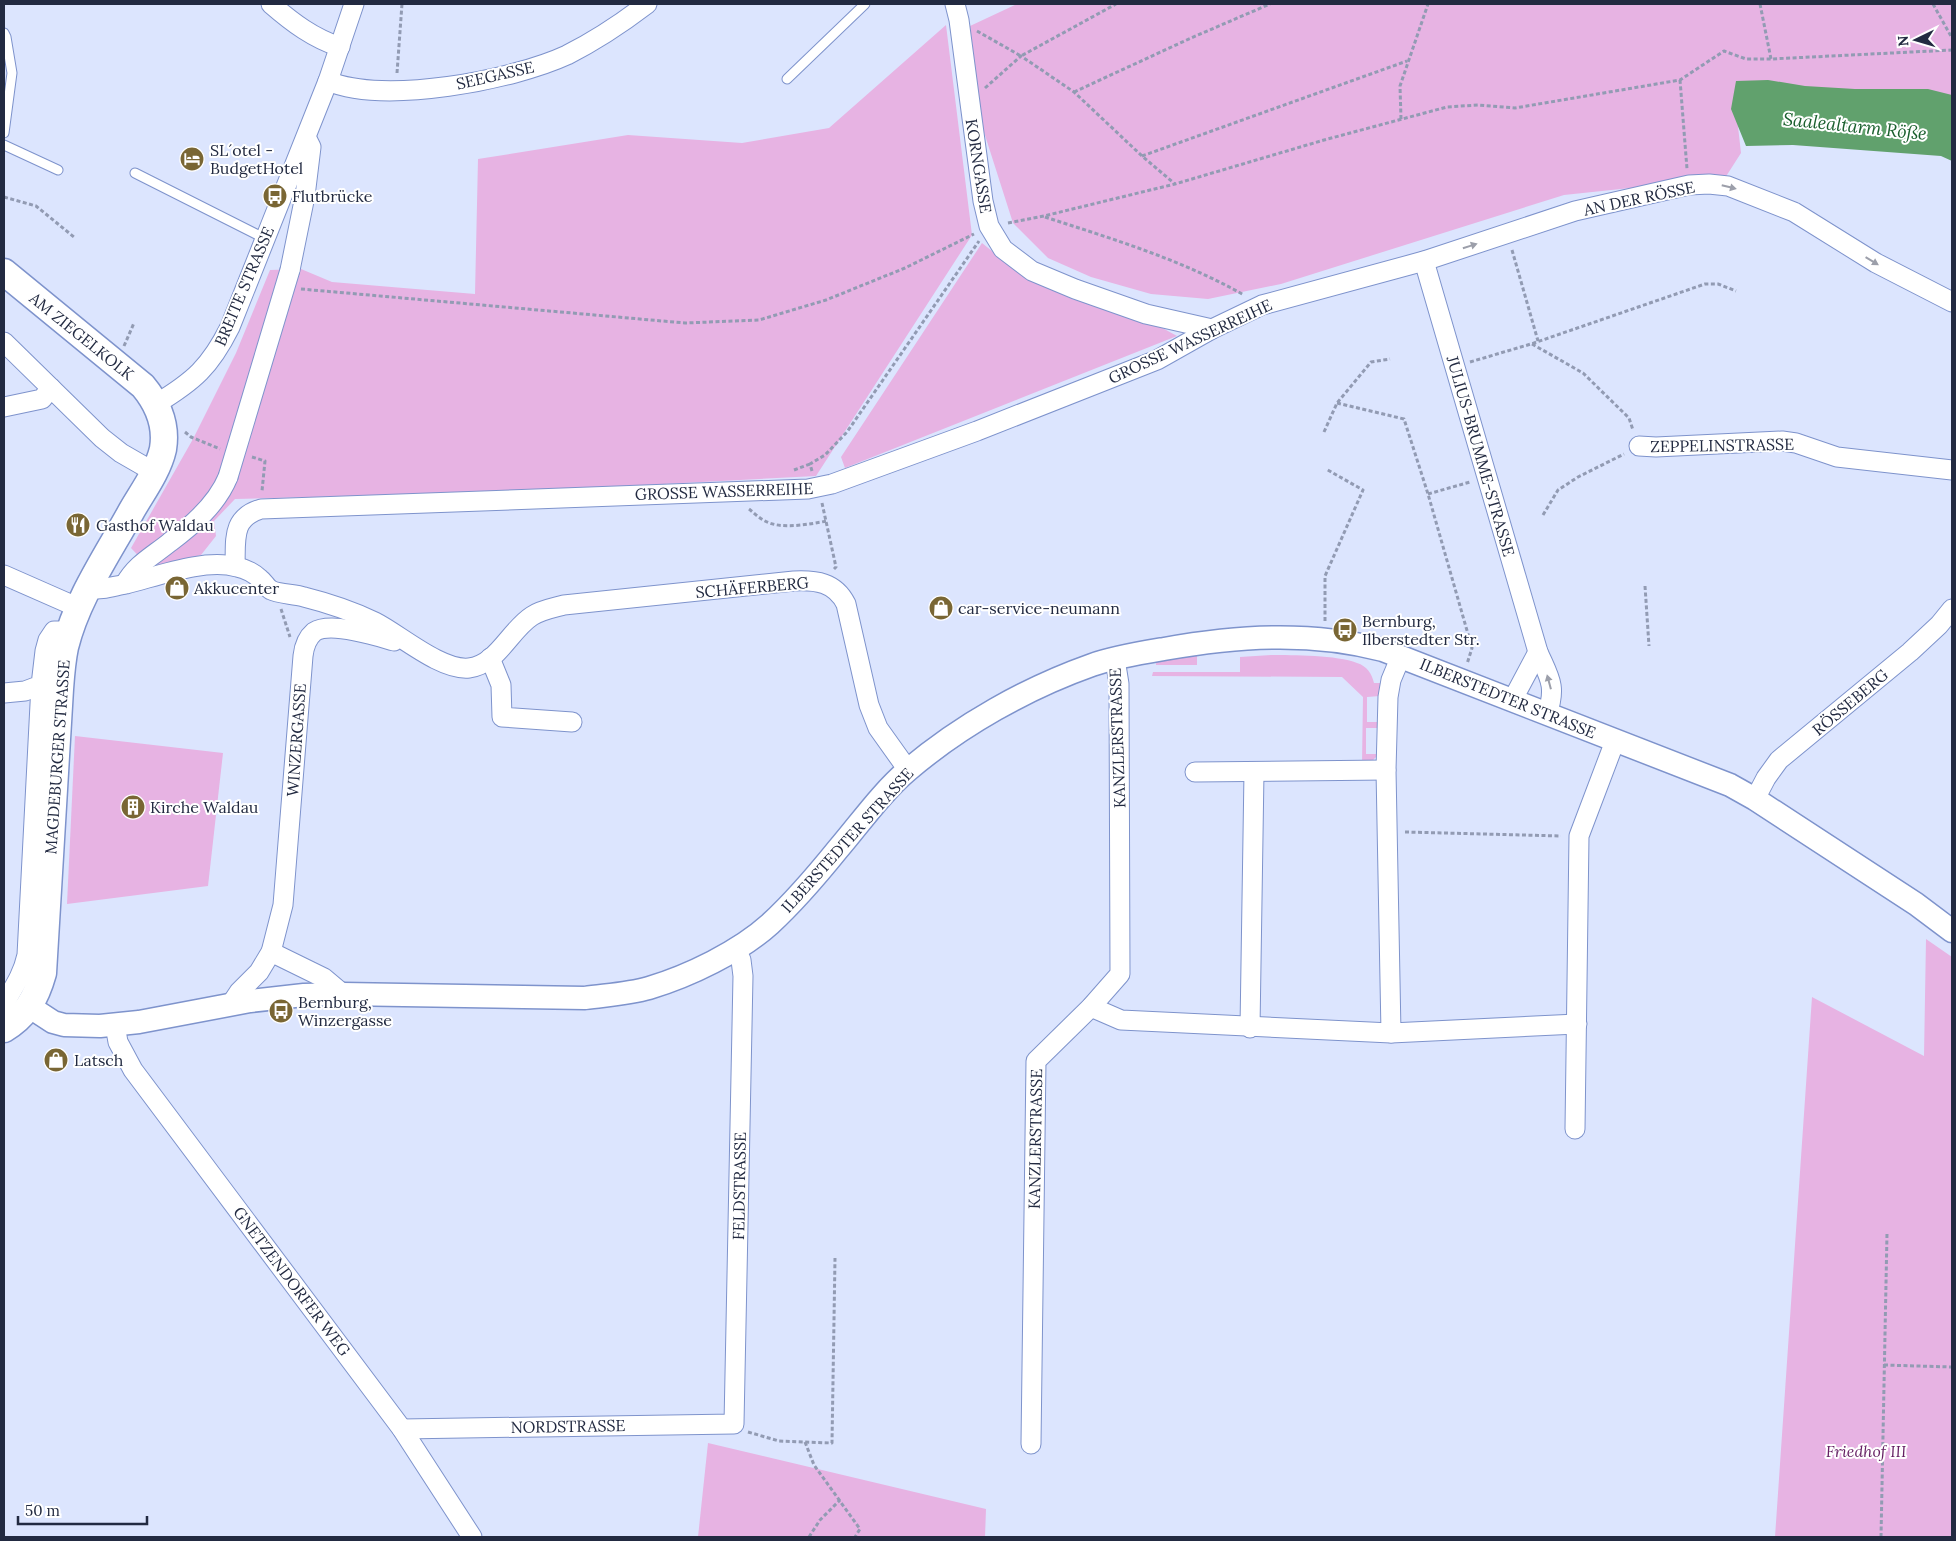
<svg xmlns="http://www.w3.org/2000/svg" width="1956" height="1541" font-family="Lora,serif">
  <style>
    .green { fill: #e7b3e3 }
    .water { fill: #61a16d }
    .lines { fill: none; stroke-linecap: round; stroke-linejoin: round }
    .service-casing { stroke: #7e93cc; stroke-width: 11 }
    .minor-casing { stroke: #7e93cc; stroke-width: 21 }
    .tertiary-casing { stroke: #7e93cc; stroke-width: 25 }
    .secondary-casing { stroke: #7e93cc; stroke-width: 29 }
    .path { stroke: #929bb3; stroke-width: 3; stroke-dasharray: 4 2.5; stroke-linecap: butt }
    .service { stroke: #fff; stroke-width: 9 }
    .minor { stroke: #fff; stroke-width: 19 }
    .tertiary { stroke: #fff; stroke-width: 22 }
    .secondary { stroke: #fff; stroke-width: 26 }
    .minor-bridge-casing { stroke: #7e93cc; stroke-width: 21; stroke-linecap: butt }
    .minor-bridge { stroke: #fff; stroke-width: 19 }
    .oneway { fill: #9c9faa }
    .labels { text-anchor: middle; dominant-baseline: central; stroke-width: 4; stroke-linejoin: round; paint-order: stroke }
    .street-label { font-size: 16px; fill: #222a41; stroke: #fff }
    .poi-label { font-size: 16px; fill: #222a41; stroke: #fff; text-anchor: start }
    .park-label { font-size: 16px; font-style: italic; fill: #641e62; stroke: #fff }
    .water-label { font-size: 18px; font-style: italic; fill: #1a602e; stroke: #fff }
  </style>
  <rect width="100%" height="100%" fill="#dce5fe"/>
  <g class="green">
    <path d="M1017 4H1952V110L1735 100 1741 153 1725 178 1564 195 1281 284 1208 299 1151 294 1091 277 1048 258 1013 223 983 129 970 26Z"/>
    <path d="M946 25 972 235 816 476 510 492 235 499 214 521 216 536 201 555 151 569 131 548 193 439 236 353 270 270 301 269 332 282 475 294 478 159 628 135 742 143 829 128Z"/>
    <path d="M982 243 1013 268 1072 299 1135 313 1177 336 845 468 841 457Z"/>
    <path d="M1271 655C1293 655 1337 655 1357 663 1367 666 1372 674 1374 683H1380V696L1367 697V722H1380L1379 728H1366V754H1379L1369 764H1362L1363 697 1342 677 1152 676 1153 672H1240V657Z"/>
    <path d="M1197 656V665H1156V661Z"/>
    <path d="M75 736 223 753 208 886 67 904Z"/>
    <path d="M1926 939 1952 957V1537H1775L1812 997 1924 1056Z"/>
    <path d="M708 1443 986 1509 985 1537H698Z"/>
  </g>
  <path class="water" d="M1768 80 1805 86 1855 89H1928L1952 95V161L1941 156 1793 145 1746 146 1731 109 1736 81Z"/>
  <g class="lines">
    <defs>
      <g id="service">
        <path d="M4 33 6 37 12 73 4 133"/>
        <path d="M787 79 865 4"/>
        <path d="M4 145 58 170"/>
        <path d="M135 173 264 238"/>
      </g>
      <g id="minor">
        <path d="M271 4C293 23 313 38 340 47"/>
        <path d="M955 4 959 20 983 201 989 226 1003 249 1032 271 1075 289 1146 314 1212 329"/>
        <path d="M328 81C384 105 513 80 567 55 595 41 622 23 647 4"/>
        <path d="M1424 261 1538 652C1549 677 1557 686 1547 714"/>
        <path d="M290 270 305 196 311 147 307 139"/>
        <path d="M4 342 102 438 121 453 154 472"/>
        <path d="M156 404C194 381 210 367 230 327L328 81 354 4"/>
        <path d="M4 407 42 399 51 388"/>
        <path d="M1639 446 1656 447 1782 441 1796 443 1837 457 1952 470"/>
        <path d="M235 566C236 540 231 518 261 509L808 489 832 484 977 431 1157 360 1212 329 1262 305 1424 261 1575 211 1689 185 1709 184 1728 186 1794 212 1876 263 1952 302"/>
        <path d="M4 575 79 608"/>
        <path d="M125 584C136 564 153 556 170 542 193 525 217 504 228 477"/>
        <path d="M89 588C101 591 114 586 126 584 158 576 205 558 237 567 246 569 254 573 260 579 264 582 267 588 271 590 278 594 295 594 304 597 328 603 352 611 375 622 399 634 441 671 469 668 497 665 510 630 532 616 541 610 553 608 564 605L794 581C816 580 835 582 846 604L869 705 878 728 908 770"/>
        <path d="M490 658 501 685 502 717 572 722"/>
        <path d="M4 693 25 691 41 685 45 651 48 640 54 631H70"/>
        <path d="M1513 699 1538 652"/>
        <path d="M1195 772 1386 770"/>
        <path d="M1755 799 1766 778 1779 760 1910 652 1939 625 1952 609"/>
        <path d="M271 952 324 978 343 994"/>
        <path d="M4 1004C14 987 23 974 27 955L41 685"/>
        <path d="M231 1004 239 992 259 972 271 952 283 905 303 656C304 647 307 638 314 632 331 621 376 636 394 641"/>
        <path d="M1091 1007 1121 1020 1391 1033 1577 1024"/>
        <path d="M115 1025 118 1042 133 1070 402 1429 472 1537"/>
        <path d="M1250 1028 1254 772"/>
        <path d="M1391 1033 1386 770 1388 697 1391 680 1401 656"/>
        <path d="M1575 1129 1579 836 1615 741"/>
        <path d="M402 1429 734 1424 743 976 741 960 736 949"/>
        <path d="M1031 1444 1036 1061 1091 1007 1120 974 1119 684 1115 659"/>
      </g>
      <path id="tertiary" d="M30 1007 53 1022 64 1025 100 1026 139 1022 250 1001 304 995 343 994 585 998C606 995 628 994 649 988 689 976 739 952 770 924 795 901 817 875 838 849 861 822 882 792 908 770 961 725 1027 688 1092 665 1115 657 1140 653 1164 649 1237 636 1310 631 1383 650L1730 785 1755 799 1916 904 1952 931"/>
      <path id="secondary" d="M4 272 143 386C158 404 167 425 163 449 158 471 143 491 132 510 108 554 77 598 65 647 62 661 61 675 60 689L43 973C36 998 26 1016 4 1029"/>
    </defs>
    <use href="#service" class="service-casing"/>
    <use href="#minor" class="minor-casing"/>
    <use href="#tertiary" class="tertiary-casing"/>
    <use href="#secondary" class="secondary-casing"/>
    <g class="path">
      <path d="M1760 4 1771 59"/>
      <path d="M1933 4 1952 38"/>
      <path d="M977 31 1021 56 1116 4"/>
      <path d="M397 73 402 4"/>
      <path d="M1680 80 1687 169"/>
      <path d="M985 88 1021 56 1074 92 1142 156 1175 184"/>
      <path d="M1074 92 1191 38 1270 4"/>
      <path d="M1401 119 1400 86 1428 4"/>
      <path d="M1142 156 1407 61"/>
      <path d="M4 197 36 206 74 237"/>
      <path d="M1045 217C1113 239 1182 260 1244 295"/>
      <path d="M1008 223 1044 216 1175 184 1324 140 1447 107 1478 105 1515 108 1680 80 1724 51 1746 59H1771L1952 50"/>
      <path d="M1512 250 1538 341"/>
      <path d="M301 289 685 323 759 320 826 300 905 268 974 234"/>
      <path d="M1532 344 1583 373 1629 418 1633 430"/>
      <path d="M124 346 134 323"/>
      <path d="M1470 362 1531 344 1705 284H1718L1736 291"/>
      <path d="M1337 403 1404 419 1428 494 1472 648 1467 664"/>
      <path d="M185 432 191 437 220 449"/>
      <path d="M1324 432 1337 403 1371 362 1390 359"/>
      <path d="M252 457 265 461 262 491"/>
      <path d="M794 470 810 464"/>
      <path d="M812 471 810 464 825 455 847 432 979 241"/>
      <path d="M1428 494 1470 482"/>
      <path d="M822 503 836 567 834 569"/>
      <path d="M749 509C754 513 759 518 765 521 781 530 810 524 827 521"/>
      <path d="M1543 515 1558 490 1578 477 1624 454"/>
      <path d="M1645 586 1649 646"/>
      <path d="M281 609 290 637"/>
      <path d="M1325 621V576L1363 490 1326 469"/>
      <path d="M1405 832 1561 836"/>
      <path d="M1884 1365 1952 1367"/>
      <path d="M748 1432 779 1441 832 1443 835 1258"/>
      <path d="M805 1442 814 1465 860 1529 855 1537"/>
      <path d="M809 1537 820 1520 840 1500"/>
      <path d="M1881 1537 1887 1233"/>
    </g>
    <use href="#service" class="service"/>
    <use href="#minor" class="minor"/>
    <use href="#tertiary" class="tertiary"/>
    <use href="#secondary" class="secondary"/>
    <defs>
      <path id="minor-bridge" d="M228 477 290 270"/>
    </defs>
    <use href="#minor-bridge" class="minor-bridge-casing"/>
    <use href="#minor-bridge" class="minor-bridge"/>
  </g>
  <defs><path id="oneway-solid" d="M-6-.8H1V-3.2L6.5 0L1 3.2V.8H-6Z" transform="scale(1.25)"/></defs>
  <g class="oneway">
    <use href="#oneway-solid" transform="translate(1729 187) rotate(14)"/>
    <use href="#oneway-solid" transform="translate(1470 246) rotate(-18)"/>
    <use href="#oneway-solid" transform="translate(1872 261) rotate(31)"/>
    <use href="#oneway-solid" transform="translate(1549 682) rotate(-105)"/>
  </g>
  <defs>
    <symbol id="hotel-disc" viewBox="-11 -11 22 22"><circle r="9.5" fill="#796634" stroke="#fff"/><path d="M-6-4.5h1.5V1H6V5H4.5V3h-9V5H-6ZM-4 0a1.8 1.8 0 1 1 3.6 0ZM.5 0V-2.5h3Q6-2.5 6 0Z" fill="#fff"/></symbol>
    <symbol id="bus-disc" viewBox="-11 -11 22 22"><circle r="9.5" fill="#796634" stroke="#fff"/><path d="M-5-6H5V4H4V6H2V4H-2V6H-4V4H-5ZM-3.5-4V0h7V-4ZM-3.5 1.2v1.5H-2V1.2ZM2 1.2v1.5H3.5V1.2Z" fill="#fff"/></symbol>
    <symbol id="restaurant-disc" viewBox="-11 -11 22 22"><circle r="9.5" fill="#796634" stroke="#fff"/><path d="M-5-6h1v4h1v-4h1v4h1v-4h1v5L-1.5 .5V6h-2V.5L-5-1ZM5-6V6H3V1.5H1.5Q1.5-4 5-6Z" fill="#fff"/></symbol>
    <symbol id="shop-disc" viewBox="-11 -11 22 22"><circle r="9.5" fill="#796634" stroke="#fff"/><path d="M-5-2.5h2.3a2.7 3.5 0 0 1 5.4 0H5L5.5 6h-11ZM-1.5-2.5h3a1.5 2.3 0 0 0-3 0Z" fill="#fff"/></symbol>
    <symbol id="building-disc" viewBox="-11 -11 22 22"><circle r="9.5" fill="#796634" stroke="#fff"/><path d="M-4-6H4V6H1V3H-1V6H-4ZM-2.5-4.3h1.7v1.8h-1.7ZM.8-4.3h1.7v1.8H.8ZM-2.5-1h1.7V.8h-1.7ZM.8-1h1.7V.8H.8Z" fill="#fff"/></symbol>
  </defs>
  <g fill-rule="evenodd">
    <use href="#hotel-disc" x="178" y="145" width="28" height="28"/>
    <use href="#bus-disc" x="261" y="182" width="28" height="28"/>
    <use href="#restaurant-disc" x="64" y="511" width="28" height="28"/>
    <use href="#shop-disc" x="163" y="574" width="28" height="28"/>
    <use href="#shop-disc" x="927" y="594" width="28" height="28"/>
    <use href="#bus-disc" x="1331" y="616" width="28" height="28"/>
    <use href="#building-disc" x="119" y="793" width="28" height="28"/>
    <use href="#bus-disc" x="267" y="997" width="28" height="28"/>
    <use href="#shop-disc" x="42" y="1046" width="28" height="28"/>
  </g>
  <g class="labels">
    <g class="street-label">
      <text transform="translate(495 75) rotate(-13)">SEEGASSE</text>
      <text transform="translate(979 166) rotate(81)">KORNGASSE</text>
      <text transform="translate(1639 198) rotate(-12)">AN DER RÖSSE</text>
      <text transform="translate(244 286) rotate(-67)">BREITE STRASSE</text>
      <text transform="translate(82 336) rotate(39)">AM ZIEGELKOLK</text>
      <text transform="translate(1190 341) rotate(-25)">GROSSE WASSERREIHE</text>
      <text transform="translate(1722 445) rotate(-1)">ZEPPELINSTRASSE</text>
      <text transform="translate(1481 456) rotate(74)">JULIUS-BRUMME-STRASSE</text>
      <text transform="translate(724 491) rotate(-2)">GROSSE WASSERREIHE</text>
      <text transform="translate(752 587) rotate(-5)">SCHÄFERBERG</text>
      <text transform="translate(1508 698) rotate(22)">ILBERSTEDTER STRASSE</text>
      <text transform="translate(1850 702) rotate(-40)">RÖSSEBERG</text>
      <text transform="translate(1117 738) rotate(-92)">KANZLERSTRASSE</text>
      <text transform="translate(296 740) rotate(-86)">WINZERGASSE</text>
      <text transform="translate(57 757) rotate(-86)">MAGDEBURGER STRASSE</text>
      <text transform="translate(847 840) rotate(-48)">ILBERSTEDTER STRASSE</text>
      <text transform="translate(1035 1139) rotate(-89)">KANZLERSTRASSE</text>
      <text transform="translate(739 1186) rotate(-89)">FELDSTRASSE</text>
      <text transform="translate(292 1281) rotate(53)">GNETZENDORFER WEG</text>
      <text transform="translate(568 1426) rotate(-1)">NORDSTRASSE</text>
    </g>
    <g class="poi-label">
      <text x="210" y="150">SL´otel -<tspan x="210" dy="18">BudgetHotel</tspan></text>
      <text x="292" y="196">Flutbrücke</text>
      <text x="96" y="525">Gasthof Waldau</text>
      <text x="194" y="588">Akkucenter</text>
      <text x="958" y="608">car-service-neumann</text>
      <text x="1362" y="621">Bernburg,<tspan x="1362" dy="18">Ilberstedter Str.</tspan></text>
      <text x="150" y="807">Kirche Waldau</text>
      <text x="298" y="1002">Bernburg,<tspan x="298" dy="18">Winzergasse</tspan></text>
      <text x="74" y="1060">Latsch</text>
    </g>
    <g class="park-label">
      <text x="1866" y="1451">Friedhof III</text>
    </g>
    <g class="water-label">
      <text transform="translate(1855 126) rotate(6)">Saalealtarm Röße</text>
    </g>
  </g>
  <rect width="1956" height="1541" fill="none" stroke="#222a41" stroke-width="10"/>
  <g transform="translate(1916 40) rotate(265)" stroke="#ffffff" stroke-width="4" paint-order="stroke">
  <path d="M0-4L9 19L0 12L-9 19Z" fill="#222a41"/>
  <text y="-8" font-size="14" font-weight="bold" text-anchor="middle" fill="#222a41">N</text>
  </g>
  <path d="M18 1516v8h129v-8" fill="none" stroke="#222a41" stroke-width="2.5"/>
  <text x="25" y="1516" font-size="15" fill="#222a41" stroke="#ffffff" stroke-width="4" paint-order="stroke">50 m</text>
</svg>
